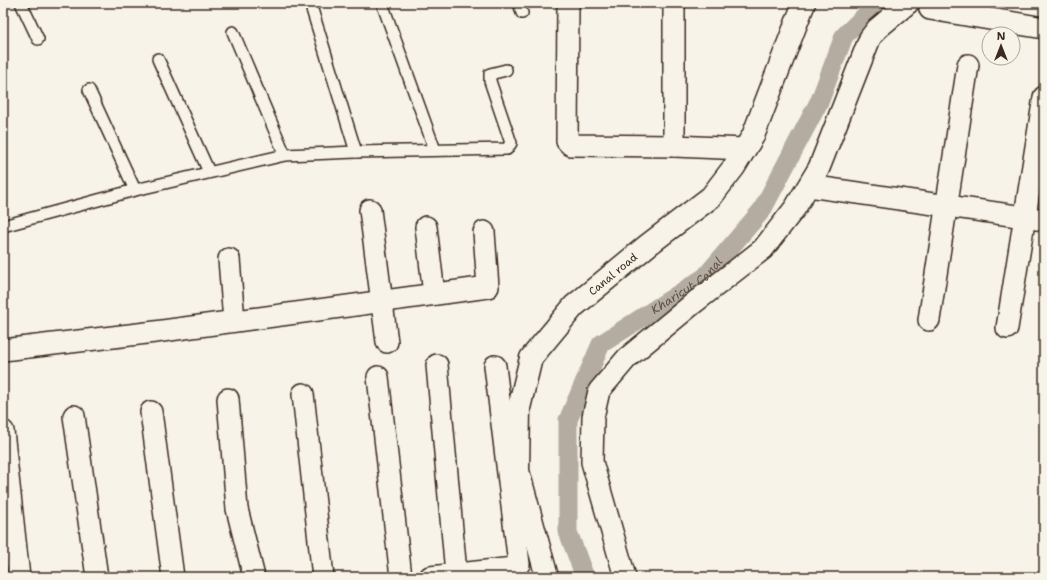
<svg xmlns="http://www.w3.org/2000/svg" width="1047" height="580" font-family="'Shantell Sans',sans-serif">
  <style>
    .lines { fill: none; stroke-linecap: round; stroke-linejoin: round }
    .canal { stroke: #b4aca0; stroke-width: 19 }
    .service-casing { stroke: #3b2a1e; stroke-width: 14 }
    .minor-casing { stroke: #3b2a1e; stroke-width: 24 }
    .tertiary-casing { stroke: #3b2a1e; stroke-width: 25 }
    .service { stroke: #f7f3e8; stroke-width: 11 }
    .minor { stroke: #f7f3e8; stroke-width: 21 }
    .tertiary { stroke: #f7f3e8; stroke-width: 22 }
    .labels { text-anchor: middle; dominant-baseline: central; stroke-width: 3.5; stroke-linejoin: round; paint-order: stroke }
    .street-label { font-size: 11px; fill: #3b2a1e; stroke: #f7f3e8 }
    .water-label { font-size: 12px; font-style: italic; fill: #5f5145; stroke: #f7f3e8 }
  </style>
  <rect width="100%" height="100%" fill="#f7f3e8"/>
  <filter id="ink" filterUnits="userSpaceOnUse"><feTurbulence type="fractalNoise" baseFrequency=".025" numOctaves="2"/><feDisplacementMap in="SourceGraphic" scale="8" xChannelSelector="R" yChannelSelector="G"/><feConvolveMatrix kernelMatrix="1 2 1 2 8 2 1 2 1" color-interpolation-filters="sRGB"/></filter>
  <g filter="url(#ink)">
    <g class="lines">
      <path class="canal" id="s1" d="M585 577 568 532V420L601 344 705 277 762 210 820 100 844 36 878 3"/>
      <defs>
        <g id="service">
          <path d="M21 3 38 39"/>
          <path d="M310 3 356 152"/>
          <path d="M382 3 435 150"/>
          <path d="M519 3 522 13"/>
          <path d="M233 32 285 155"/>
          <path d="M158 59 209 172"/>
          <path d="M135 190 285 155 356 152 507 149 511 143 490 81V74L506 70"/>
          <path d="M3 226 135 190 89 90"/>
        </g>
        <g id="minor">
          <path d="M568 3 567 141 571 145 674 146V3"/>
          <path d="M930 9 1044 28"/>
          <path d="M674 146 745 149"/>
          <path d="M809 186 1044 220"/>
          <path d="M370 210 387 342"/>
          <path d="M426 227 434 294"/>
          <path d="M229 259 234 321"/>
          <path d="M929 320 968 65"/>
          <path d="M1007 328 1044 97"/>
          <path d="M3 350 155 332 488 287 484 232"/>
          <path d="M437 365 456 573"/>
          <path d="M378 377 401 577"/>
          <path d="M303 394 323 577"/>
          <path d="M228 399 237 509 254 577"/>
          <path d="M151 412 173 577"/>
          <path d="M74 416 97 577"/>
          <path d="M3 431 19 577"/>
          <path d="M430 577 514 568 519 564 495 366"/>
          <path d="M625 577 592 462 593 417 599 391 627 358 695 302 763 249 795 208 819 168 870 38 877 29 908 3"/>
        </g>
        <g id="tertiary">
          <path id="s2" d="M547 577 518 471 519 408 531 358 574 306 648 245 711 197 734 167 753 136 804 3"/>
        </g>
      </defs>
      <use href="#service" class="service-casing"/>
      <use href="#minor" class="minor-casing"/>
      <use href="#tertiary" class="tertiary-casing"/>
      <use href="#service" class="service"/>
      <use href="#minor" class="minor"/>
      <use href="#tertiary" class="tertiary"/>
    </g>
  </g>
  <g class="labels">
    <g class="street-label">
      <text stroke="none"><textPath href="#s2" startOffset="342">Canal road</textPath></text>
    </g>
    <g class="water-label">
      <text stroke="none"><textPath href="#s1" startOffset="347">Kharicut Canal</textPath></text>
    </g>
  </g>
  <rect width="1047" height="580" fill="none" stroke="#f7f3e8" stroke-width="16"/>
  <rect x="8" y="8" width="1031" height="564" fill="none" stroke="#3b2a1e" stroke-width="1.5" filter="url(#ink)"/>
  <g transform="translate(1001 46)"><circle r="19" fill="#f7f3e8" stroke="#aca397"/>
  <path d="M0-3L7 15L0 10L-7 15Z" fill="#3b2a1e"/>
  <text y="-6" font-size="11" font-weight="bold" text-anchor="middle" fill="#3b2a1e">N</text>
  </g>
</svg>
